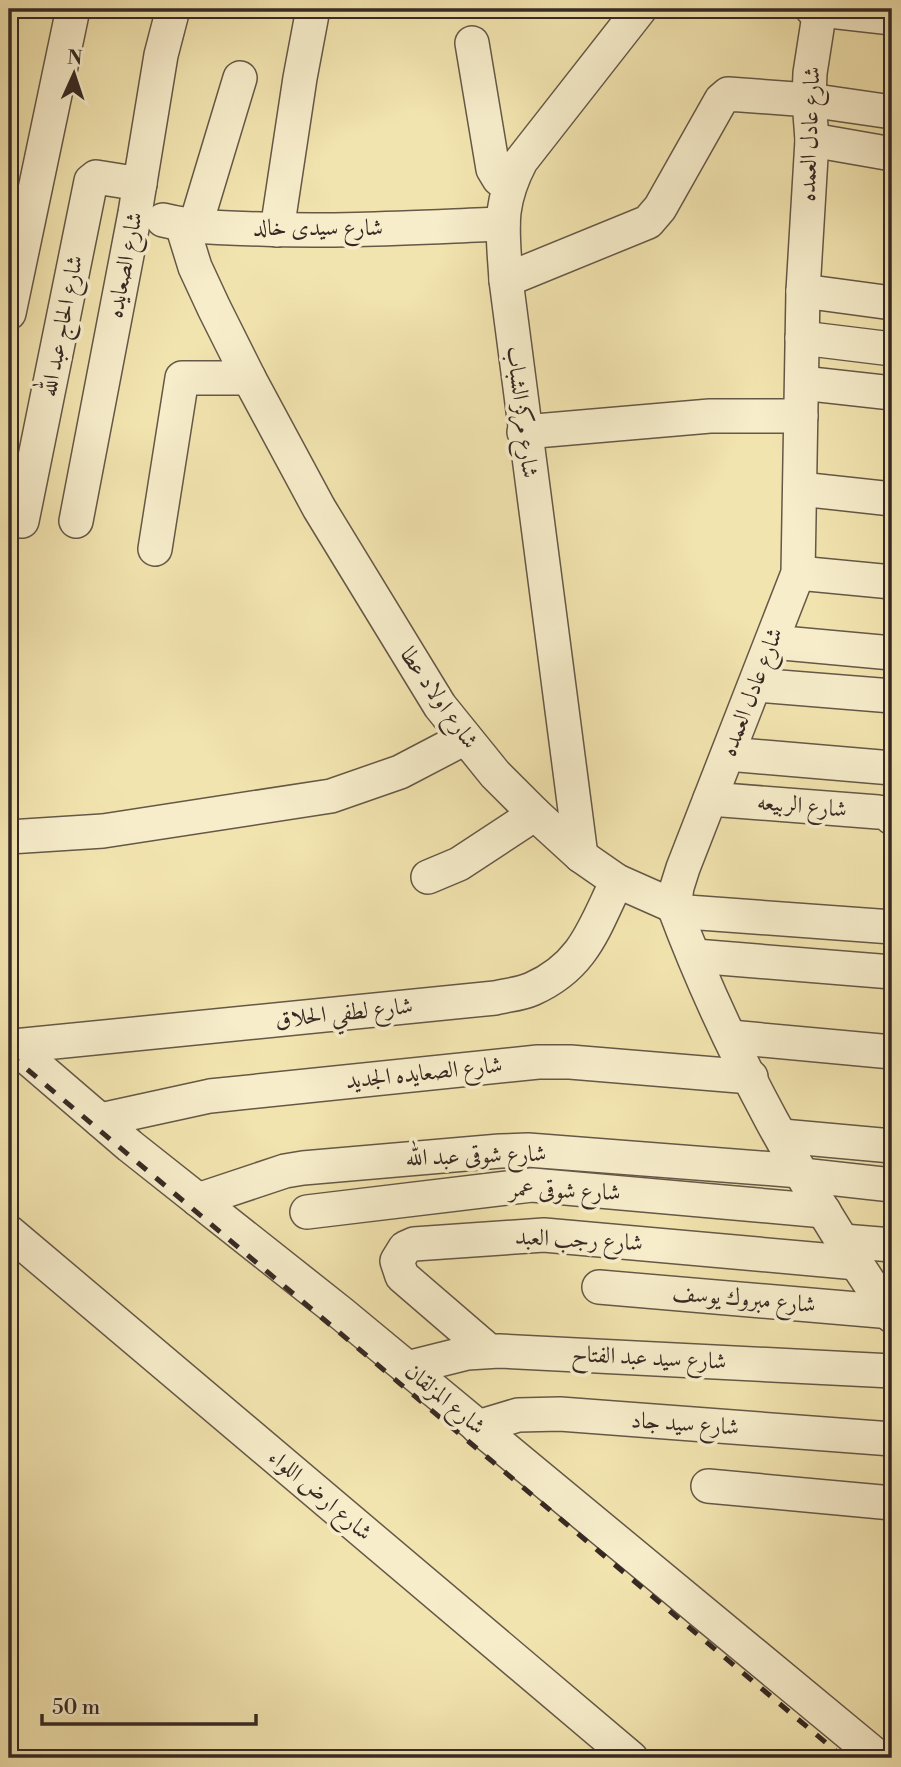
<svg xmlns="http://www.w3.org/2000/svg" width="901" height="1767" font-family="'Libre Bodoni',Amiri,serif">
  <style>
    .lines { fill: none; stroke-linecap: round; stroke-linejoin: round }
    .minor-casing { stroke: #655847; stroke-width: 36 }
    .minor { stroke: #f7edcb; stroke-width: 33 }
    .rail { stroke: #362924; stroke-width: 5; stroke-dasharray: 12 12; stroke-linecap: butt }
    .labels { text-anchor: middle; dominant-baseline: central; stroke-width: 7; stroke-linejoin: round; paint-order: stroke }
    .street-label { font-size: 23px; fill: #362924; stroke: #f7edcb }
  </style>
  <rect width="100%" height="100%" fill="#f2e4af"/>
  <filter id="stains"><feTurbulence type="fractalNoise" baseFrequency=".00286" numOctaves="4"/><feColorMatrix values="0 0 0 0 .2 0 0 0 0 .09 0 0 0 0 .02 0 0 0 .5 -.17"/></filter>
  <radialGradient id="worn" r=".72"><stop offset=".6" stop-color="#630" stop-opacity="0"/><stop offset="1" stop-color="#630" stop-opacity=".3"/></radialGradient>
  <g class="lines">
    <defs>
      <g id="minor">
        <path d="M812 9 892 18"/>
        <path d="M820 9 810 73 809 100 812 140 803 291 798 573 683 868 677 887 674 907C727 1049 806 1193 892 1316"/>
        <path d="M472 43 493 169 499 179 508 185"/>
        <path d="M812 140 892 154"/>
        <path d="M163 220C195 228 227 228 260 229 341 232 422 227 503 224"/>
        <path d="M182 225 195 267 214 308 249 378 319 508 440 706 495 774 535 814 581 856 617 881 687 912 892 927"/>
        <path d="M195 227 240 78"/>
        <path d="M277 230 300 78 313 9"/>
        <path d="M506 280 648 222 660 208 721 100 728 94 809 100 892 112"/>
        <path d="M803 291 892 303"/>
        <path d="M9 313 73 9"/>
        <path d="M802 338 892 349"/>
        <path d="M802 383 892 393"/>
        <path d="M524 432 710 416H801"/>
        <path d="M800 489 892 499"/>
        <path d="M22 521 91 181 96 177 140 184"/>
        <path d="M76 521 135 213 161 55 173 9"/>
        <path d="M155 549 182 378H249"/>
        <path d="M798 573 892 582"/>
        <path d="M772 642 892 653"/>
        <path d="M755 685 892 696"/>
        <path d="M728 754 892 768"/>
        <path d="M710 799 878 812 886 813 892 818"/>
        <path d="M9 837 103 831 331 796 400 772 465 738"/>
        <path d="M581 856 506 280C503 230 497 207 521 161L640 9"/>
        <path d="M428 877 459 864 535 814"/>
        <path d="M695 956 892 972"/>
        <path d="M730 1037 892 1052"/>
        <path d="M9 1042 130 1146 341 1313 879 1758"/>
        <path d="M14 1046 495 998C507 995 521 994 532 989 584 966 594 928 617 881"/>
        <path d="M100 1120 210 1096 538 1062H570L751 1077"/>
        <path d="M782 1136 892 1146"/>
        <path d="M802 1175 892 1185"/>
        <path d="M198 1200 285 1171 303 1168 500 1151 528 1150 800 1171"/>
        <path d="M307 1212 532 1185 824 1211"/>
        <path d="M9 1232 631 1758"/>
        <path d="M843 1241 892 1245"/>
        <path d="M599 1287 892 1312"/>
        <path d="M489 1351 402 1276 397 1261 405 1248 414 1244 544 1235 857 1263"/>
        <path d="M407 1368 467 1353 499 1351 892 1371"/>
        <path d="M478 1427 518 1415 560 1414 892 1439"/>
        <path d="M708 1486 892 1503"/>
      </g>
    </defs>
    <use href="#minor" class="minor-casing"/>
    <use href="#minor" class="minor"/>
    <path class="rail" d="M9 1054 844 1758"/>
  </g>
  <g class="labels">
    <g class="street-label">
      <text transform="translate(810 134) rotate(-88)">شارع عادل العمده</text>
      <text x="318" y="228">شارع سيدى خالد</text>
      <text transform="translate(125 265) rotate(-79)">شارع الصعايده</text>
      <text transform="translate(62 326) rotate(-79)">شارع الحاج عبد الله</text>
      <text transform="translate(522 412) rotate(83)">شارع مركز الشباب</text>
      <text transform="translate(752 692) rotate(-69)">شارع عادل العمده</text>
      <text transform="translate(439 698) rotate(55)">شارع اولاد عطا</text>
      <text transform="translate(802 806) rotate(5)">شارع الربيعه</text>
      <text transform="translate(344 1013) rotate(-6)">شارع لطفي الحلاق</text>
      <text transform="translate(424 1073) rotate(-6)">شارع الصعايده الجديد</text>
      <text transform="translate(476 1156) rotate(-2)">شارع شوقى عبد الله</text>
      <text transform="translate(565 1191) rotate(2)">شارع شوقى عمر</text>
      <text transform="translate(579 1240) rotate(3)">شارع رجب العبد</text>
      <text transform="translate(744 1299) rotate(5)">شارع مبروك يوسف</text>
      <text transform="translate(649 1358) rotate(3)">شارع سيد عبد الفتاح</text>
      <text transform="translate(445 1399) rotate(40)">شارع المزلقان</text>
      <text transform="translate(685 1424) rotate(4)">شارع سيد جاد</text>
      <text transform="translate(320 1495) rotate(40)">شارع ارض اللواء</text>
    </g>
  </g>
  <rect width="901" height="1767" fill="none" stroke="#f2e4af" stroke-width="35"/>
  <rect x="10" y="10" width="880" height="1746" fill="none" stroke="#362924" stroke-width="3.5"/>
  <rect x="18" y="18" width="866" height="1732" fill="none" stroke="#362924" stroke-width="2"/>
  <g transform="translate(74 74) rotate(3)" stroke="#f7edcb" stroke-width="5" paint-order="stroke">
  <path d="M0-5L12 26L0 18L-12 26Z" fill="#362924"/>
  <text y="-10" font-size="19" font-weight="bold" text-anchor="middle" fill="#362924">N</text>
  </g>
  <path d="M42 1714v10h214v-10" fill="none" stroke="#362924" stroke-width="3.5"/>
  <text x="52" y="1714" font-size="21" fill="#362924" stroke="#f7edcb" stroke-width="5" paint-order="stroke">50 m</text>
  <rect width="100%" height="100%" filter="url(#stains)"/>
  <rect width="100%" height="100%" fill="url(#worn)"/>
</svg>
